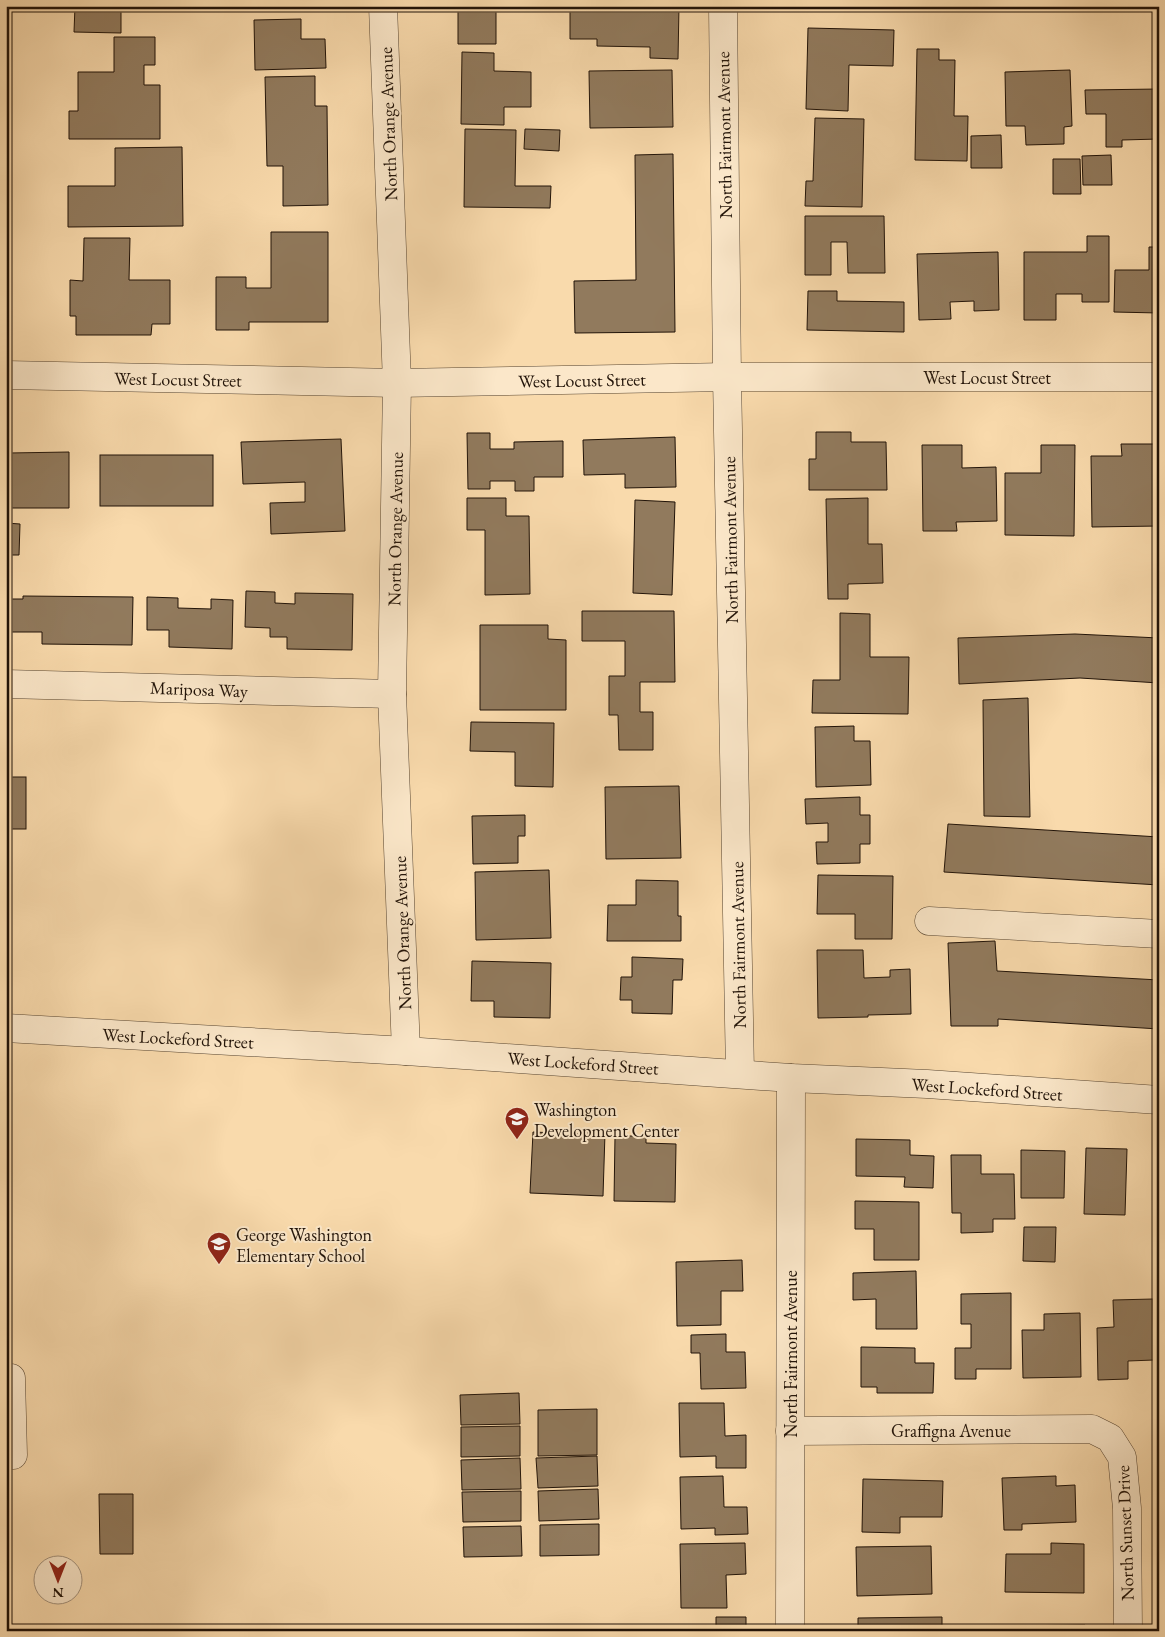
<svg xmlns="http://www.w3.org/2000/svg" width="1165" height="1637" font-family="'EB Garamond',serif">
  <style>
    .building { fill: #917a5d; stroke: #211308 }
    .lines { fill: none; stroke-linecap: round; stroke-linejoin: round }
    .minor-casing { stroke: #574531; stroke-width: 29 }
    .minor { stroke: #fbe7c9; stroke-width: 28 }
    .labels { text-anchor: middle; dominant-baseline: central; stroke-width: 4; stroke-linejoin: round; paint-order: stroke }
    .street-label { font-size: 18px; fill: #211308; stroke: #fbe7c9 }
    .poi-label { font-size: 18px; fill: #211308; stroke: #fbe7c9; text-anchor: start }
  </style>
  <rect width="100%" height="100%" fill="#f9daac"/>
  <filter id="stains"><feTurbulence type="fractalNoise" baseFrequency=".004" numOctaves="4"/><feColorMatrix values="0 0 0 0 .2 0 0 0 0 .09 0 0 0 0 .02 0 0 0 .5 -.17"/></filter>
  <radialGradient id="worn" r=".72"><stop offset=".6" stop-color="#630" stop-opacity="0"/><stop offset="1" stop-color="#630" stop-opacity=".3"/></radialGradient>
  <g class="building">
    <path d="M75 6H121V33L74 32Z"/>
    <path d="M458 6H552V11H496V44H458Z"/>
    <path d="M570 6H679L678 59 650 58V47L597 46V39H570Z"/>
    <path d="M301 19V39H325L326 68 255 70 254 20Z"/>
    <path d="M808 28 894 30 893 66 849 65 848 111 806 109Z"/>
    <path d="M114 37H155V65H144V85H160V139H69V111H78V72H114Z"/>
    <path d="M917 49H939V60H955L954 116H968L967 161 915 160Z"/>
    <path d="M462 52 494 53V71L531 72V107H504V125L461 124Z"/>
    <path d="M672 70 673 127 590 128 589 71Z"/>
    <path d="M1070 70 1072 126 1064 127V144L1026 145 1025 126H1006L1005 72Z"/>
    <path d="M315 76V106H327L328 205 283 206V166H267L265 77Z"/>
    <path d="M1159 89V139L1122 140V147H1106V114H1086L1085 90Z"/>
    <path d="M815 118 864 119 862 207 805 206 806 181H813Z"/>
    <path d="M465 129 516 130 515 186H551L550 208 464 207Z"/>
    <path d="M525 129 560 130 559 151 524 149Z"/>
    <path d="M1001 135 1002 168H971V136Z"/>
    <path d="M182 147 183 226 68 227V186H115V148Z"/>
    <path d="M673 154 675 332 575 333 574 281 636 280 635 155Z"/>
    <path d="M1111 155 1112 185H1083L1082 156Z"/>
    <path d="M1053 159H1080L1081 194H1053Z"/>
    <path d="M805 216H884L885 273H848L847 242H831V275H805Z"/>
    <path d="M271 232H328V322H249V330H216V277H246V288H271Z"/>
    <path d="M1087 236H1109V302H1082V294H1056V320H1024V252H1087Z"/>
    <path d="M84 238H130L129 280H170V324H152L151 335H76V316H70V280L83 281Z"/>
    <path d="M1149 247H1159V313L1114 312 1115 270H1149Z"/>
    <path d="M998 252 999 310 974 311V301L950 302 951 319 919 320 917 254Z"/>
    <path d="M808 291H837V301L904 302V332L807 330Z"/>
    <path d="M816 432H851V442H886L887 490H809V459H816Z"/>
    <path d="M467 433H490V449H514V442L563 441V477H534V491H515V481H490V489H468Z"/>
    <path d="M675 437 676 487 625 488V474L584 475 583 440Z"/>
    <path d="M341 439 345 531 271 534 270 503 305 502V482L243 484 241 442Z"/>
    <path d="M1121 444H1158L1159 526 1092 527 1091 456H1122Z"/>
    <path d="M922 445H962V468L996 467 997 521 956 522 957 531H923Z"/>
    <path d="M1041 445H1075L1074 536 1005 535V473H1041Z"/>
    <path d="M69 452V508H9V453Z"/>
    <rect x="100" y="455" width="113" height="51"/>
    <path d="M467 498H506V516H529L530 594 485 595V530H467Z"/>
    <path d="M868 498V544H882L883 583 848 584V599H828L826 499Z"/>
    <path d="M635 500 675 502 672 595 633 593Z"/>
    <path d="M6 523 20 524 19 555H6Z"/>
    <path d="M246 591 275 592V603L295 604V593L353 594 352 650 287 649V637H270V628L245 627Z"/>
    <path d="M23 596 133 597 132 645 42 644V632H8V599H23Z"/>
    <path d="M147 597 178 598V608L211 609V599L233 600 232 649 169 647V630H147Z"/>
    <path d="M582 611H674L675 682H640V712H653V750H619L618 715H609V676H625V641H582Z"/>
    <path d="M840 613 870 614V657H909L908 714 812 713 813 680H840Z"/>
    <path d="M480 625H548V639L566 640V710H480Z"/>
    <path d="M1075 634 1159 638V683L1080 678 959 684 958 638Z"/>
    <path d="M1028 698 1030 817 984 816 983 700Z"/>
    <path d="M471 722 554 723 553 787 515 786V752L470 751Z"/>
    <path d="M854 726V741H870L871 785 816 787 815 727Z"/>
    <rect x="6" y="777" width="20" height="52"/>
    <path d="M679 786 681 858 606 859 605 787Z"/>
    <path d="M860 797V815H870V844H860V863L817 864 816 842H828V823L806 824 805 799Z"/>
    <path d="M525 815V836H518V863L473 864 472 816Z"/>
    <path d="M948 824 1159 837V885L944 872Z"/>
    <path d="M549 870 551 938 476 940 475 872Z"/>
    <path d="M818 875 893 876 892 939H855V914H817Z"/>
    <path d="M636 880 678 881V916H681V941H607L608 905H636Z"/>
    <path d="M995 941 997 971 1159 980V1029L998 1019V1026H951L948 943Z"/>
    <path d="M817 950H863L864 978 890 977V970L910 969 911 1014 868 1015V1017L818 1018Z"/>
    <path d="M632 957 683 959 682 980H673L672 1014 632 1013V1000H620L621 977H632Z"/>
    <path d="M472 961 551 963 550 1018 494 1017V1001H471Z"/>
    <path d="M533 1132 582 1134V1132L605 1133 603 1196 530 1193Z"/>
    <path d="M615 1136H646V1143L676 1144 675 1202 614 1201Z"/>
    <path d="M856 1139 910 1140V1155L934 1156 933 1188 904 1187 905 1177 856 1176Z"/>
    <path d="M1086 1148 1127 1149 1125 1215 1084 1214Z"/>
    <path d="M1021 1150 1065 1151 1064 1198H1021Z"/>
    <path d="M951 1155H981V1174H1014L1015 1219H993V1232L961 1233V1213H952Z"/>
    <path d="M855 1201 919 1202V1260H874V1229H855Z"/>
    <path d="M1024 1227H1056L1055 1262 1023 1261Z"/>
    <path d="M742 1260 743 1291H721V1325L677 1326 676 1262Z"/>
    <path d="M916 1271 917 1329H876V1299L853 1300V1273Z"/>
    <path d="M1011 1293V1369H976V1379H955V1348H971V1324H961V1294Z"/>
    <path d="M1153 1299 1154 1360 1128 1361V1379L1098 1380 1097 1328 1114 1327 1113 1300Z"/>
    <path d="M1080 1313 1081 1377 1023 1378 1022 1330H1044V1314Z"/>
    <path d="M726 1334V1352H745L746 1388 701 1389 700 1353H691V1335Z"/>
    <path d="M861 1347 915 1348V1363H934L933 1393H877V1387H861Z"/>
    <path d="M519 1393 520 1424 461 1425 460 1395Z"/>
    <path d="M679 1403H724L725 1436 746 1435V1468H716V1456L680 1457Z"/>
    <path d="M597 1409V1455L538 1456V1410Z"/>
    <path d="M520 1426V1456L461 1457V1427Z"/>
    <path d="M597 1456 598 1486 538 1488 536 1458Z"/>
    <path d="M520 1458 521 1489 462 1490 461 1460Z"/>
    <path d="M723 1476 724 1507H747L748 1534 715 1535V1528L681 1529 680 1477Z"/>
    <path d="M1056 1476V1486L1075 1485 1076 1522 1022 1524V1530H1004L1002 1478Z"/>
    <path d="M863 1479 943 1481 942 1517H900V1533L862 1532Z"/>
    <path d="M598 1489 599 1519 539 1521 538 1491Z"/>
    <path d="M521 1491V1521L463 1522 462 1492Z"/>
    <path d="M99 1494H133V1554H100Z"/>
    <path d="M599 1524V1555L540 1556V1525Z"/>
    <path d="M521 1526 522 1556 464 1557 463 1527Z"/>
    <path d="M745 1543 746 1574 726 1575 727 1608H681L680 1544Z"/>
    <path d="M1051 1543 1084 1544V1593L1005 1592 1006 1554H1051Z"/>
    <path d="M931 1546 932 1594 857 1596 856 1547Z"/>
    <path d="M716 1617H746V1631H698V1627L716 1628Z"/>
    <path d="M942 1617V1631H858V1618Z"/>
    <path d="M1085 1625V1631H1007L1006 1626Z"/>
  </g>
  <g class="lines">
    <defs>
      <g id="minor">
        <path d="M383 6 397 383 392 694 406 1051"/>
        <path d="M723 6 727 377 740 1073"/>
        <path d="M6 375 397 383 727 377H1159"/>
        <path d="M6 684 392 694"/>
        <path d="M929 921 1159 934"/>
        <path d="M6 1028 406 1051 791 1078 927 1084 1159 1100"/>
        <path d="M6 1378H11L13 1455H6"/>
        <path d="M790 1431 1092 1429 1110 1438 1122 1457 1127 1508 1128 1631"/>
        <path d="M790 1631 791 1078"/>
      </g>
    </defs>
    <use href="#minor" class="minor-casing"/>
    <use href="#minor" class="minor"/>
  </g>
  <defs>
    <symbol id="school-pin" viewBox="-11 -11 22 30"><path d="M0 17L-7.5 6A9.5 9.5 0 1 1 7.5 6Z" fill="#8f2418" stroke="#fbe7c9"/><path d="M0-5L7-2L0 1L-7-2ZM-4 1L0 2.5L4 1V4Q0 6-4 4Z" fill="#fff"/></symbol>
  </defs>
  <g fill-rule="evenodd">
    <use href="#school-pin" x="503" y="1105" width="28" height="38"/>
    <use href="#school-pin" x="205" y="1230" width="28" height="38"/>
  </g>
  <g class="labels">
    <g class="street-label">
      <text transform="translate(388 124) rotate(-92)">North Orange Avenue</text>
      <text transform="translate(724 135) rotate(-91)">North Fairmont Avenue</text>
      <text x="987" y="377">West Locust Street</text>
      <text transform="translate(178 379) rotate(1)">West Locust Street</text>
      <text transform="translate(582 380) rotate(-1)">West Locust Street</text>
      <text transform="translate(395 529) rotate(-89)">North Orange Avenue</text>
      <text transform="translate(730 540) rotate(-91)">North Fairmont Avenue</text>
      <text transform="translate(199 689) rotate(2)">Mariposa Way</text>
      <text transform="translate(402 933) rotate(-92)">North Orange Avenue</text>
      <text transform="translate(738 945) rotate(-91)">North Fairmont Avenue</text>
      <text transform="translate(178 1038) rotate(3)">West Lockeford Street</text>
      <text transform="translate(583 1063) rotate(4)">West Lockeford Street</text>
      <text transform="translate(987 1089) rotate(4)">West Lockeford Street</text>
      <text transform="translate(790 1354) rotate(-90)">North Fairmont Avenue</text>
      <text x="951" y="1430">Graffigna Avenue</text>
      <text transform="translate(1125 1533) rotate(-92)">North Sunset Drive</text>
    </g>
    <g class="poi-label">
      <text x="534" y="1109">Washington<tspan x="534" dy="21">Development Center</tspan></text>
      <text x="236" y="1234">George Washington<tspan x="236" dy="21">Elementary School</tspan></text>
    </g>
  </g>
  <rect width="1165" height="1637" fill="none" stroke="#f9daac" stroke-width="25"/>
  <rect x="8" y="8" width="1150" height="1622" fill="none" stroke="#211308" stroke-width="2.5"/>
  <rect x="12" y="12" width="1140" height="1612" fill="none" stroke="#211308"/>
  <g transform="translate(58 1580) rotate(180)"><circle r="24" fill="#fbe7c9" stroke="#a4927c"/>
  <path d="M0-4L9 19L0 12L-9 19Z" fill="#8f2418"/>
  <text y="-8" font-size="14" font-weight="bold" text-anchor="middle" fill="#211308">N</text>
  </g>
  <rect width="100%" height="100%" filter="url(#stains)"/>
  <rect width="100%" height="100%" fill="url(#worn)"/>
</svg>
